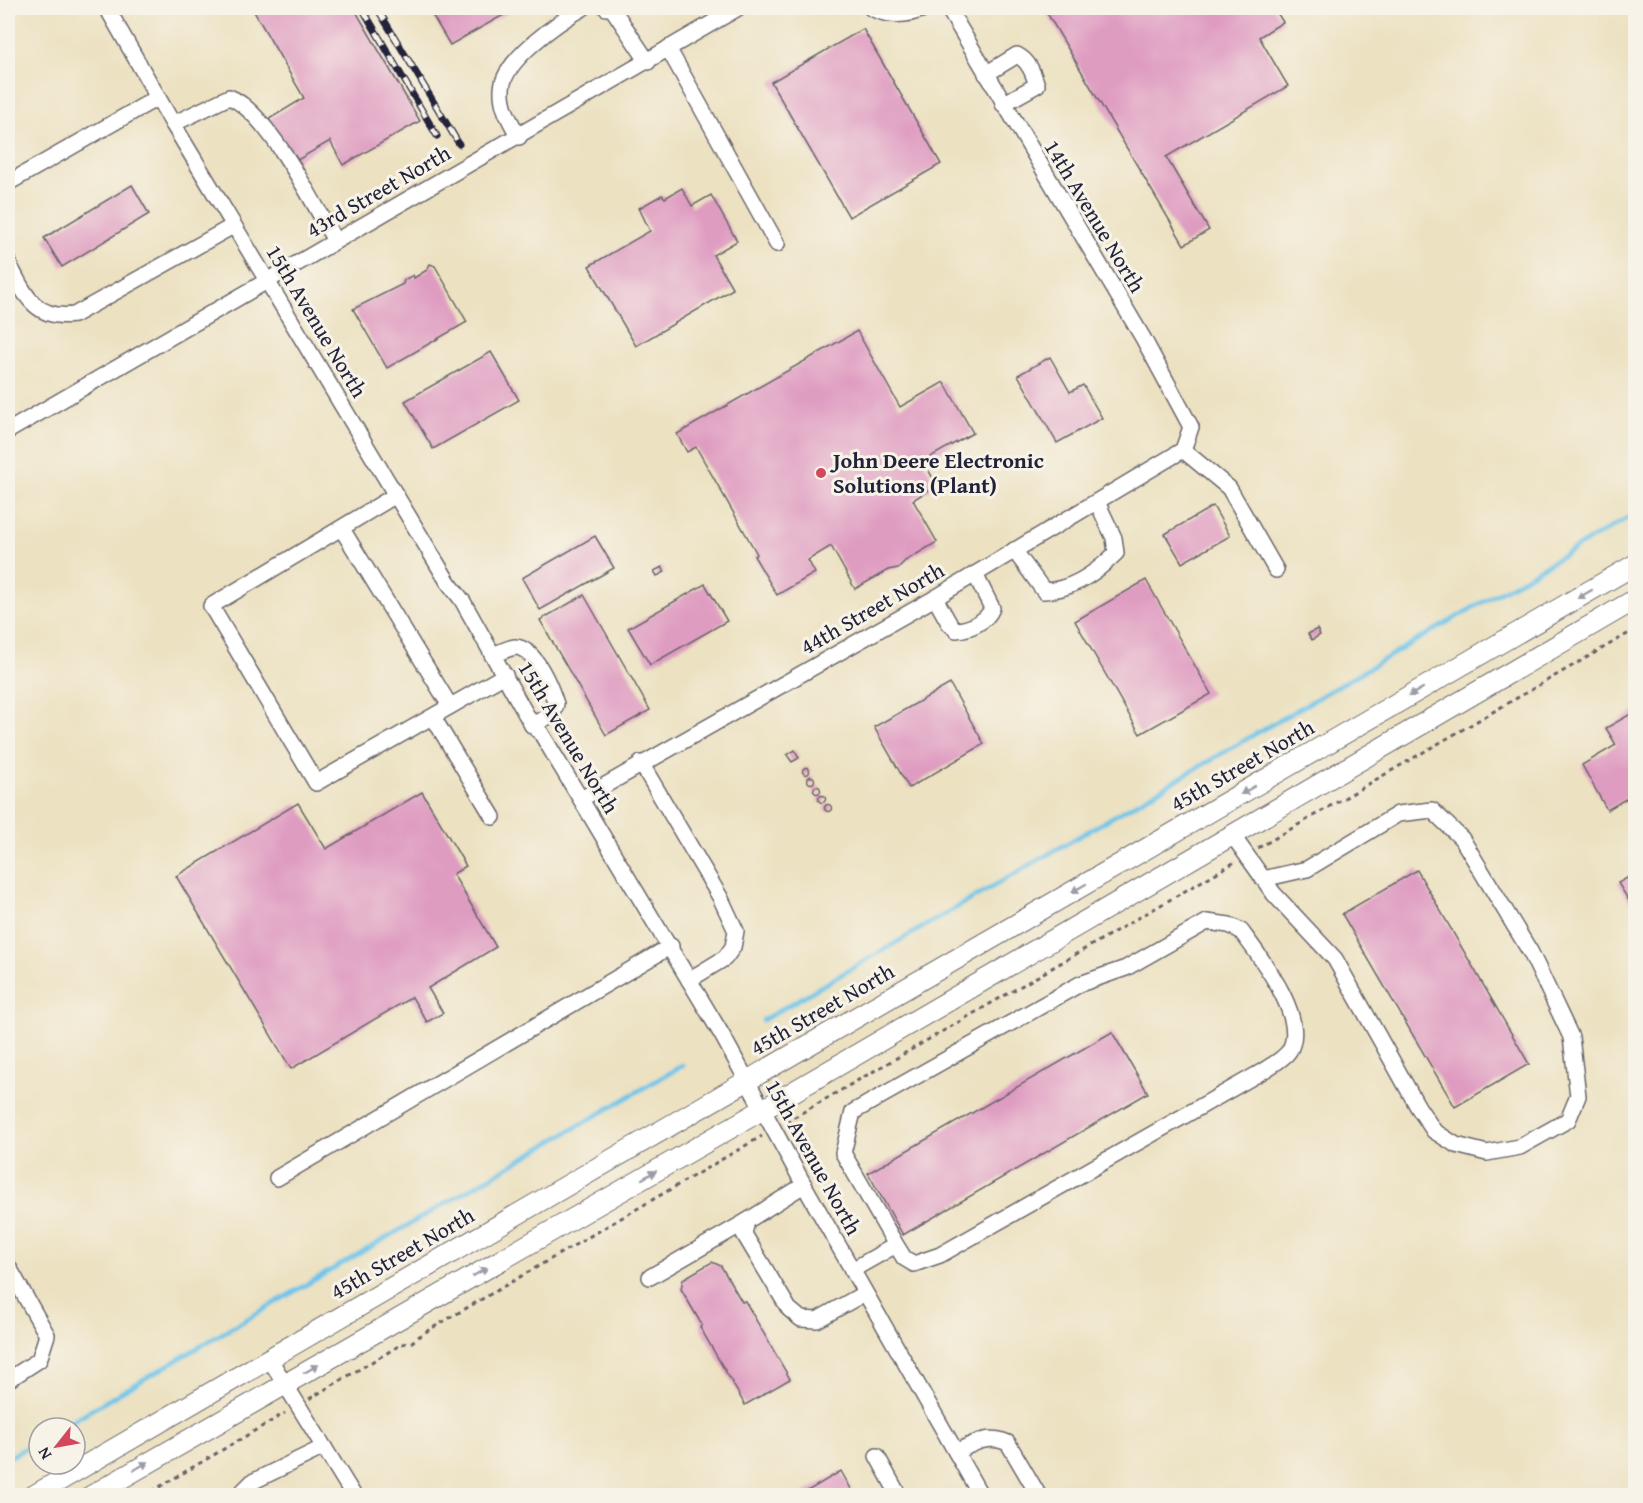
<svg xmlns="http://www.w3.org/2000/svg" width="1643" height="1503" font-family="'Gentium Book Plus',serif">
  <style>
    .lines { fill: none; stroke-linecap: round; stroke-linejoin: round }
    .stream { stroke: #6cc4ea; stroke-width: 4.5 }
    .building { fill: #df9cc1 }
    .minor-casing { stroke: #69656a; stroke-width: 18 }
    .major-casing { stroke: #69656a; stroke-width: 22 }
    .path { stroke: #69656a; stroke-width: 3; stroke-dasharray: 4.5 4.5; stroke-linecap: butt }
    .minor { stroke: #fff; stroke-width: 15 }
    .major { stroke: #fff; stroke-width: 20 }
    .rail-casing { stroke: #22223b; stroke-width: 7 }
    .rail { stroke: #f7f3e8; stroke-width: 4.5; stroke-dasharray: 14; stroke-linecap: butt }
    .oneway { fill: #9c9ca7 }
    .poi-dot { fill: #d1495b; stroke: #f7f3e8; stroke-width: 2 }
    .labels { text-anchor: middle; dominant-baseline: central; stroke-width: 6; stroke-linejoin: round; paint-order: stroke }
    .street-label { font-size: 22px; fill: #22223b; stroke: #f7f3e8 }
    .poi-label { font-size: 22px; font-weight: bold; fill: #22223b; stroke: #f7f3e8; text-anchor: start }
  </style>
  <rect width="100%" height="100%" fill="#f7f3e8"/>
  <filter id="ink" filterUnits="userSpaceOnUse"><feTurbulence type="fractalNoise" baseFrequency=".0167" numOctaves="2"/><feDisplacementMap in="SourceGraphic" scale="12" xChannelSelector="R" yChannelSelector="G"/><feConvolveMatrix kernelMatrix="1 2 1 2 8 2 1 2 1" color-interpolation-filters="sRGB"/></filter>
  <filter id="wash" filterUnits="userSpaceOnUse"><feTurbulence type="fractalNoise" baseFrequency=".008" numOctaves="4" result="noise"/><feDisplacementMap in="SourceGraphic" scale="24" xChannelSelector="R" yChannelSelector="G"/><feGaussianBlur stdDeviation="1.35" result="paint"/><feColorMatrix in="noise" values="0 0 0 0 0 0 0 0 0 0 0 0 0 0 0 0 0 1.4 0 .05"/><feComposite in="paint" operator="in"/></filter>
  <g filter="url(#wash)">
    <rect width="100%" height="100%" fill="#ece1c1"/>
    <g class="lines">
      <g class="stream">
        <path d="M763 1020 1636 513"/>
        <path d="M60 1428 683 1065"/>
        <path d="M8 1458 39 1440"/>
      </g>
    </g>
    <g id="blocks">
      <g class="building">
        <path d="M252 8H354L420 121 343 165 330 141 294 162 269 119 304 98Z"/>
        <path d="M428 8H516L450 45Z"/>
        <path d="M1044 8H1242L1244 11 1250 8H1274L1283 22 1259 37 1288 86 1166 157 1209 230 1184 245Z"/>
        <path d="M863 29 941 164 849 217 771 82Z"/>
        <path d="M132 185 149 214 62 267 44 238Z"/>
        <path d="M682 188 692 206 711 195 737 241 713 255 733 289 636 346 589 266 650 231 639 208 662 195 665 198Z"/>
        <path d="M430 264 435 266 467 322 387 368 353 309 403 284 404 280 413 275 414 278 427 270Z"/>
        <path d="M857 331 900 407 944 382 973 433 923 461 937 485 913 500 937 542 905 561 898 568 888 570 855 589 831 546 808 560 815 573 777 595 754 556 757 554 696 447 687 452 677 434Z"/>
        <path d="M491 352 519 400 433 449 405 401Z"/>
        <path d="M1050 357 1070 392 1083 385 1102 418 1057 443 1018 375Z"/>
        <path d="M1213 506 1230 536 1182 563 1165 534Z"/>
        <path d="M595 536 614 568 540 610 522 578Z"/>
        <path d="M662 567 665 572 657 576 654 571Z"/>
        <path d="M1146 580 1211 694 1140 734 1075 621Z"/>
        <path d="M705 584 727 621 650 665 628 628Z"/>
        <path d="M584 595 650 710 606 735 540 620Z"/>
        <path d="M1317 629 1320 635 1312 640 1308 634Z"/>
        <path d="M950 684 984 744 909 788 874 727Z"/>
        <path d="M1636 711V793L1607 810 1582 765 1616 745 1606 728Z"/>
        <path d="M795 750 799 758 792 762 787 755Z"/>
        <circle cx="806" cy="771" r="3.5"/>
        <circle cx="811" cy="780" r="3.5"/>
        <circle cx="817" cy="790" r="3.5"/>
        <path d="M422 792 466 866 453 874 496 947 428 988 443 1013 427 1022 412 997 291 1069 176 876 298 803 326 849Z"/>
        <circle cx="822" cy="799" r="3.5"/>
        <circle cx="828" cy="808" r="3.5"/>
        <path d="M1417 870 1529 1064 1455 1107 1342 914Z"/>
        <path d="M1636 873V912L1618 883Z"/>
        <path d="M1112 1032 1148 1093 903 1235 868 1173Z"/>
        <path d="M712 1262 721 1266 742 1302 745 1301 790 1379 745 1405 700 1327 702 1325 681 1289 683 1279Z"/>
        <path d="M841 1471 855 1496H799Z"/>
      </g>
    </g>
  </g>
  <g filter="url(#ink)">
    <use href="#blocks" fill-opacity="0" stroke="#69656a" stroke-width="1.5"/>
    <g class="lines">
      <defs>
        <g id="minor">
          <path d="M107 8 173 124 448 582 462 600 532 725 541 733 722 1035 804 1185 981 1496"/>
          <path d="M606 8H612L648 62"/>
          <path d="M871 8C889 17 908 16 926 8"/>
          <path d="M948 8 1143 338 1191 427 1183 450"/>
          <path d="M668 48 777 244"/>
          <path d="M986 74 1017 55C1029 61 1033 73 1037 85L1003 104"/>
          <path d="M173 124 229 97C267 111 314 204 335 241"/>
          <path d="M519 137C510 121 501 107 502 89 503 60 560 21 583 8"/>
          <path d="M8 183 157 98"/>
          <path d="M8 262C24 293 34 320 74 315L233 226"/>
          <path d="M8 431 738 8"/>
          <path d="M1183 450 1229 488 1276 570"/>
          <path d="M396 495 211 606 316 783 505 675"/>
          <path d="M342 529 450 706"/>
          <path d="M1014 550 1044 591C1072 590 1096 573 1116 553L1114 538 1097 502"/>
          <path d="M935 598 949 623 956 630C971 629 987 621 992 608L975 574"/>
          <path d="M492 655C499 653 508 648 515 647 535 647 551 688 556 704L553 714 532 725"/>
          <path d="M433 717 493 817"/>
          <path d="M641 763 720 897 736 931 733 947 725 958 689 980"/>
          <path d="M581 799 935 598 1183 450"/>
          <path d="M1233 836 1274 894 1335 959 1418 1107 1434 1131 1456 1145 1487 1153 1520 1147 1568 1120 1578 1096 1571 1037 1531 953 1462 839 1432 810 1398 814 1307 869 1263 879"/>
          <path d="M277 1178 671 946"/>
          <path d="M804 1185 747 1221 744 1234 789 1309 801 1319 817 1320 865 1293"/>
          <path d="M8 1266 47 1335 39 1360 8 1380"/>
          <path d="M852 1270 896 1245 843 1153 853 1112 1080 984 1126 968 1207 922 1229 925 1241 931C1260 957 1309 1019 1289 1051 1284 1059 1270 1066 1263 1071L940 1255 914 1264 904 1258 896 1245"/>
          <path d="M650 1277 747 1221"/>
          <path d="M269 1358 354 1496"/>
          <path d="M956 1452C974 1443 988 1434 1008 1443L1039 1496"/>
          <path d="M877 1456 899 1496"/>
          <path d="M238 1496 252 1482 324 1447"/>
        </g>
        <g id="major">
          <path d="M33 1496 1636 564"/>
          <path d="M91 1496 762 1110 1636 599"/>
        </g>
      </defs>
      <use href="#minor" class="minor-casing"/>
      <use href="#major" class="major-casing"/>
      <g class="path">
        <path d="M1258 848 1636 629"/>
        <path d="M786 1122 1235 862"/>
        <path d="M309 1399 402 1344 412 1342 422 1334 762 1136"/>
        <path d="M144 1496 285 1413"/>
      </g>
      <use href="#minor" class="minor"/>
      <use href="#major" class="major"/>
      <defs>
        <g id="rail">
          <path d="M362 8 437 136"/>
          <path d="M377 8 459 144"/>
        </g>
      </defs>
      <use href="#rail" class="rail-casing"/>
      <use href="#rail" class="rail"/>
    </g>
    <defs><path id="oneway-solid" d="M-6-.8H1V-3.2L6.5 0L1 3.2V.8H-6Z" transform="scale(1.5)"/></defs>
    <g class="oneway">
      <use href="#oneway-solid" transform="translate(1585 594) rotate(150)"/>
      <use href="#oneway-solid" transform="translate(1416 692) rotate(150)"/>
      <use href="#oneway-solid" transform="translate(1248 790) rotate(150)"/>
      <use href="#oneway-solid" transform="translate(1079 888) rotate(150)"/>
      <use href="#oneway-solid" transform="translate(649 1175) rotate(-30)"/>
      <use href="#oneway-solid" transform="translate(480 1272) rotate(-30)"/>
      <use href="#oneway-solid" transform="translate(311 1369) rotate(-30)"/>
      <use href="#oneway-solid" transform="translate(141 1466) rotate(-30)"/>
    </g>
  </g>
  <circle class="poi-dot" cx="821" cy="473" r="6"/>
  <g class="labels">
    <g class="street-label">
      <text transform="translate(378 191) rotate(-30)">43rd Street North</text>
      <text transform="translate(1095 216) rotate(59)">14th Avenue North</text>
      <text transform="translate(317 321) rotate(59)">15th Avenue North</text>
      <text transform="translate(872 608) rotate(-30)">44th Street North</text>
      <text transform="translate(569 737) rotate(59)">15th Avenue North</text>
      <text transform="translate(1242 765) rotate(-30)">45th Street North</text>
      <text transform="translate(822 1009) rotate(-30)">45th Street North</text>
      <text transform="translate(814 1157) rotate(61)">15th Avenue North</text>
      <text transform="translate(402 1253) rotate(-30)">45th Street North</text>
    </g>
    <g class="poi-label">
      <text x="833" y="460">John Deere Electronic<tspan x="833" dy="25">Solutions (Plant)</tspan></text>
    </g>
  </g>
  <rect width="1643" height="1503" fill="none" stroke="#f7f3e8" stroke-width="30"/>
  <g transform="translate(57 1446) rotate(239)"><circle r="28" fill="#f7f3e8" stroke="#a29fa3" stroke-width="1.5"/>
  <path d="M0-4.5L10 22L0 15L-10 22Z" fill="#d1495b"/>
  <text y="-9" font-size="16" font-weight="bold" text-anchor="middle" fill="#22223b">N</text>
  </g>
</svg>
